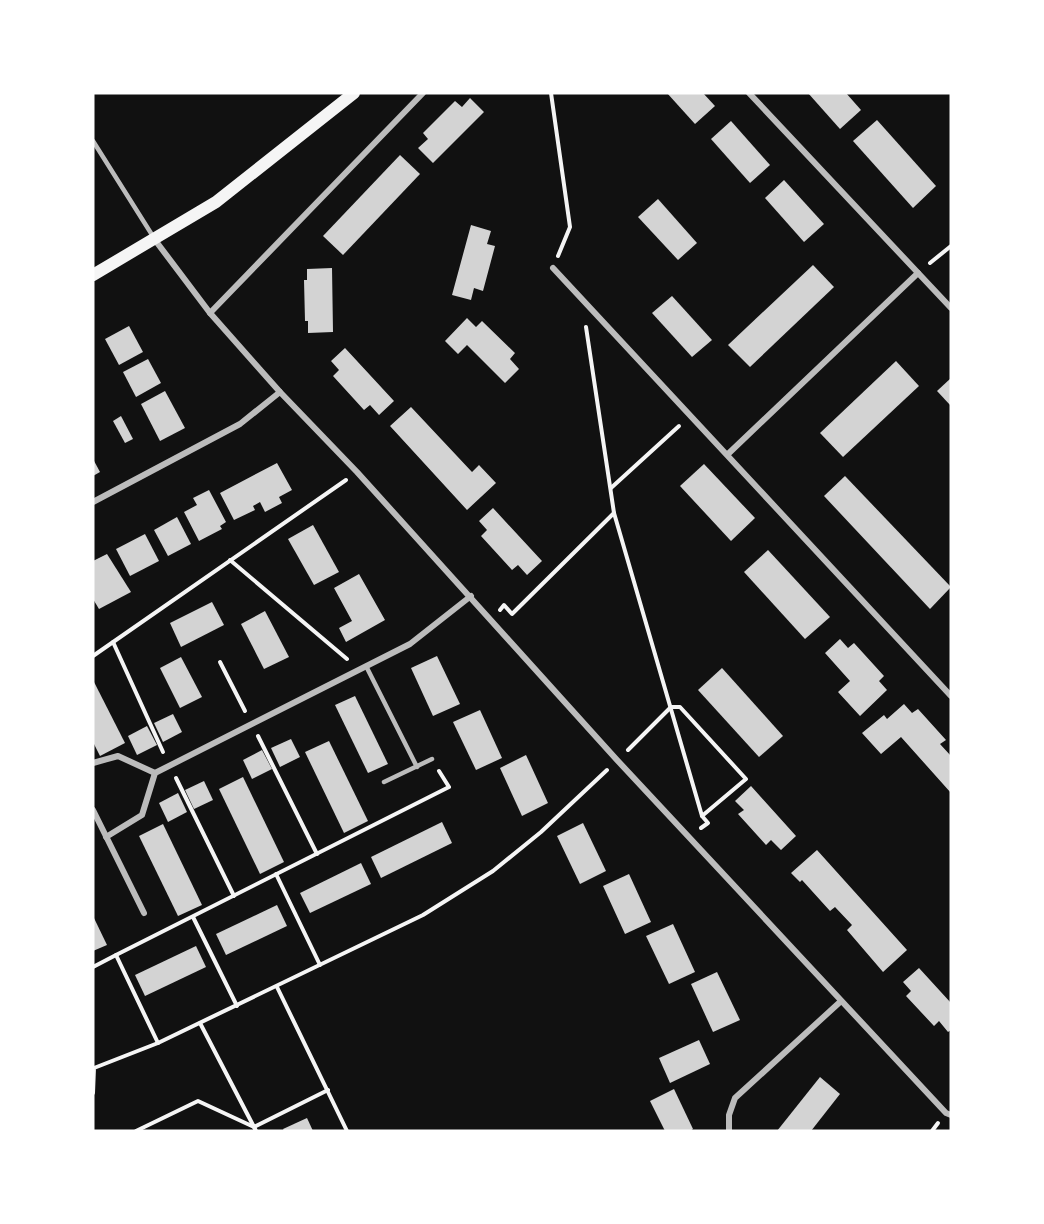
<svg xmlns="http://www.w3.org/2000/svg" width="1044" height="1224" font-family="'Libre Baskerville',serif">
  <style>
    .building { fill: #d3d3d3 }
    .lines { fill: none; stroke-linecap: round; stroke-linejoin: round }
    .path { stroke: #f5f5f5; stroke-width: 4 }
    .service { stroke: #bcbcbc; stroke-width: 4.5 }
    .minor { stroke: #bcbcbc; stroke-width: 6 }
    .secondary { stroke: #f5f5f5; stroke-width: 12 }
  </style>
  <rect width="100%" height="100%" fill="#111"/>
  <g class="building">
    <path d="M667 93H703L715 106 695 124Z"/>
    <path d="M808 93H846L861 110 840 129Z"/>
    <path d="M470 98 484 112 433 163 418 148 428 139 423 133 455 101 462 107Z"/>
    <path d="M877 120 936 186 913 208 853 141Z"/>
    <path d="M731 121 770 165 750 183 711 139Z"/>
    <path d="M400 155 420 174 343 255 323 236Z"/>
    <path d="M784 180 824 224 804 242 765 198Z"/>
    <path d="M658 199 697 243 678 260 638 217Z"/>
    <path d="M471 225 491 231 487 244 495 246 483 291 474 288 471 300 452 295Z"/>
    <path d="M813 265 834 287 750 367 728 345Z"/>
    <path d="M332 268 333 332 308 333V321H305L304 280H307V269Z"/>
    <path d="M672 296 712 340 692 357 652 313Z"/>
    <path d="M467 318 476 327 482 321 515 353 510 359 519 369 505 383 467 345 458 354 445 341Z"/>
    <path d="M129 326 143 352 119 365 105 339Z"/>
    <path d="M345 348 394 401 379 415 370 405 364 410 333 376 339 370 331 361Z"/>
    <path d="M148 359 161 383 136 397 123 372Z"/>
    <path d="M896 361 919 386 843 457 820 433Z"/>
    <path d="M951 378V406L937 391Z"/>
    <path d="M165 391 185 428 160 441 141 404Z"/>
    <path d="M411 407 472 472 479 465 496 483 467 510 390 426Z"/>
    <path d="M121 416 133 439 125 443 113 421Z"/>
    <path d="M93 459 100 472 93 476Z"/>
    <path d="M277 463 292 490 279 497 282 503 265 512 260 502 253 506 255 510 234 520 220 493Z"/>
    <path d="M704 464 755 518 731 541 680 486Z"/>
    <path d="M845 476 951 587 930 609 824 496Z"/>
    <path d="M209 490 226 522 220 526 222 529 199 541 184 512 197 505 193 498Z"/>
    <path d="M493 508 542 561 527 575 518 565 512 570 481 536 487 530 479 521Z"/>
    <path d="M177 517 191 544 168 556 154 530Z"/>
    <path d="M313 525 339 572 314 585 288 539Z"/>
    <path d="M145 534 159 561 130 576 116 549Z"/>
    <path d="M768 550 830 617 805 639 744 572Z"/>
    <path d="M107 554 131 592 99 609 93 599V561Z"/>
    <path d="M359 574 385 620 346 642 339 628 352 621 334 588Z"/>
    <path d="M212 602 224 625 181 647 170 623Z"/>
    <path d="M265 611 289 657 264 669 241 624Z"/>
    <path d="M840 639 848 648 854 643 884 676 879 681 887 690 860 716 838 692 850 681 825 653Z"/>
    <path d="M437 656 460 704 433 716 411 668Z"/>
    <path d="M181 657 202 697 180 708 160 668Z"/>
    <path d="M722 668 783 736 759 757 698 690Z"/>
    <path d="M93 680 125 743 100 756 93 742Z"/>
    <path d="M355 696 388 764 368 773 335 705Z"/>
    <path d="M904 704 912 713 918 709 946 740 940 744 951 756V793L901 737 881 754 862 733 884 715 887 719Z"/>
    <path d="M480 710 502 758 476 770 453 722Z"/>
    <path d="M173 714 182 732 163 742 154 723Z"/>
    <path d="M147 726 157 745 137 755 128 736Z"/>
    <path d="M291 739 300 757 280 767 271 748Z"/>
    <path d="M329 741 368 821 344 833 305 752Z"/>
    <path d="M262 750 272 769 252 779 243 760Z"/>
    <path d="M526 755 548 803 522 816 500 768Z"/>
    <path d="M243 777 284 862 260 874 219 789Z"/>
    <path d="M204 781 213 800 194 809 185 790Z"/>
    <path d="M751 786 796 836 781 850 771 840 766 845 738 814 744 810 735 801Z"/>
    <path d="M178 793 187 812 168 822 159 803Z"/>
    <path d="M442 822 452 843 381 878 371 857Z"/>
    <path d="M583 823 606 871 580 884 557 836Z"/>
    <path d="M163 824 202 905 178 916 139 836Z"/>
    <path d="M817 850 907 950 883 972 847 930 852 925 835 907 830 911 802 880 800 882 791 873Z"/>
    <path d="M361 863 371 884 310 913 300 893Z"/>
    <path d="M629 874 651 922 625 934 603 886Z"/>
    <path d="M277 905 287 926 226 955 216 934Z"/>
    <path d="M93 916 107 945 93 951Z"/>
    <path d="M673 924 695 972 669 984 646 936Z"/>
    <path d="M196 946 206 967 145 996 135 975Z"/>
    <path d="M919 968 951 1003V1030L948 1032 939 1021 934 1026 906 996 911 991 903 982Z"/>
    <path d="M717 972 740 1020 713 1032 691 984Z"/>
    <path d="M699 1040 710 1064 670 1083 659 1058Z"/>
    <path d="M820 1077 840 1094 811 1131H777Z"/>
    <path d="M674 1089 693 1129 690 1131H665L650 1101Z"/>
    <path d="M307 1118 313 1131H284L283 1129Z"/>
  </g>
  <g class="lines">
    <g class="path">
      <path d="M551 93 570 227 558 256"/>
      <path d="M930 263 951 246"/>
      <path d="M586 327 614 513 702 816 708 823 701 828"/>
      <path d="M611 488 679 426"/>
      <path d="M230 560 347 659"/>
      <path d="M500 610 504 605 512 614 614 513"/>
      <path d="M113 642 163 752"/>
      <path d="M93 656 346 480"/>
      <path d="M220 662 245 711"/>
      <path d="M258 736 317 854"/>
      <path d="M628 750 671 707H680L746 779 702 816"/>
      <path d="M176 778 234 896"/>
      <path d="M276 874 320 965"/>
      <path d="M193 917 237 1006"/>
      <path d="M116 955 449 787 439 771"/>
      <path d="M93 967 116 955 158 1043"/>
      <path d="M277 987 347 1131"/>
      <path d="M200 1023 254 1127 328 1090"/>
      <path d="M93 1093 94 1068 158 1043 423 915 493 871 541 832 607 770"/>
      <path d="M136 1131 198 1101 254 1127 256 1131"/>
      <path d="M932 1131 938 1123"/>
    </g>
    <g class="service">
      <path d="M93 141 154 238"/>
      <path d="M366 666 417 767"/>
      <path d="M384 782 432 759"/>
    </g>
    <g class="minor">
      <path d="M749 93 951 308"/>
      <path d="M155 240 210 313 280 392 357 472 617 760 946 1113 951 1115"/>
      <path d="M553 268 951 696"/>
      <path d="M210 313 423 93"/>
      <path d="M728 454 918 273"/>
      <path d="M93 502 240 424 280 392"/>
      <path d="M93 763 118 756 155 773"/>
      <path d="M93 810 144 913"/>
      <path d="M106 837 142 815 155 773 410 644 471 596"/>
      <path d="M729 1131V1115L735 1098 840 1002"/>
    </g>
    <path class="secondary" d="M93 275 216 202 354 93"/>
  </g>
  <rect width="1044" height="1224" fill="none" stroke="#ffffff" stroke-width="189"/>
</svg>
